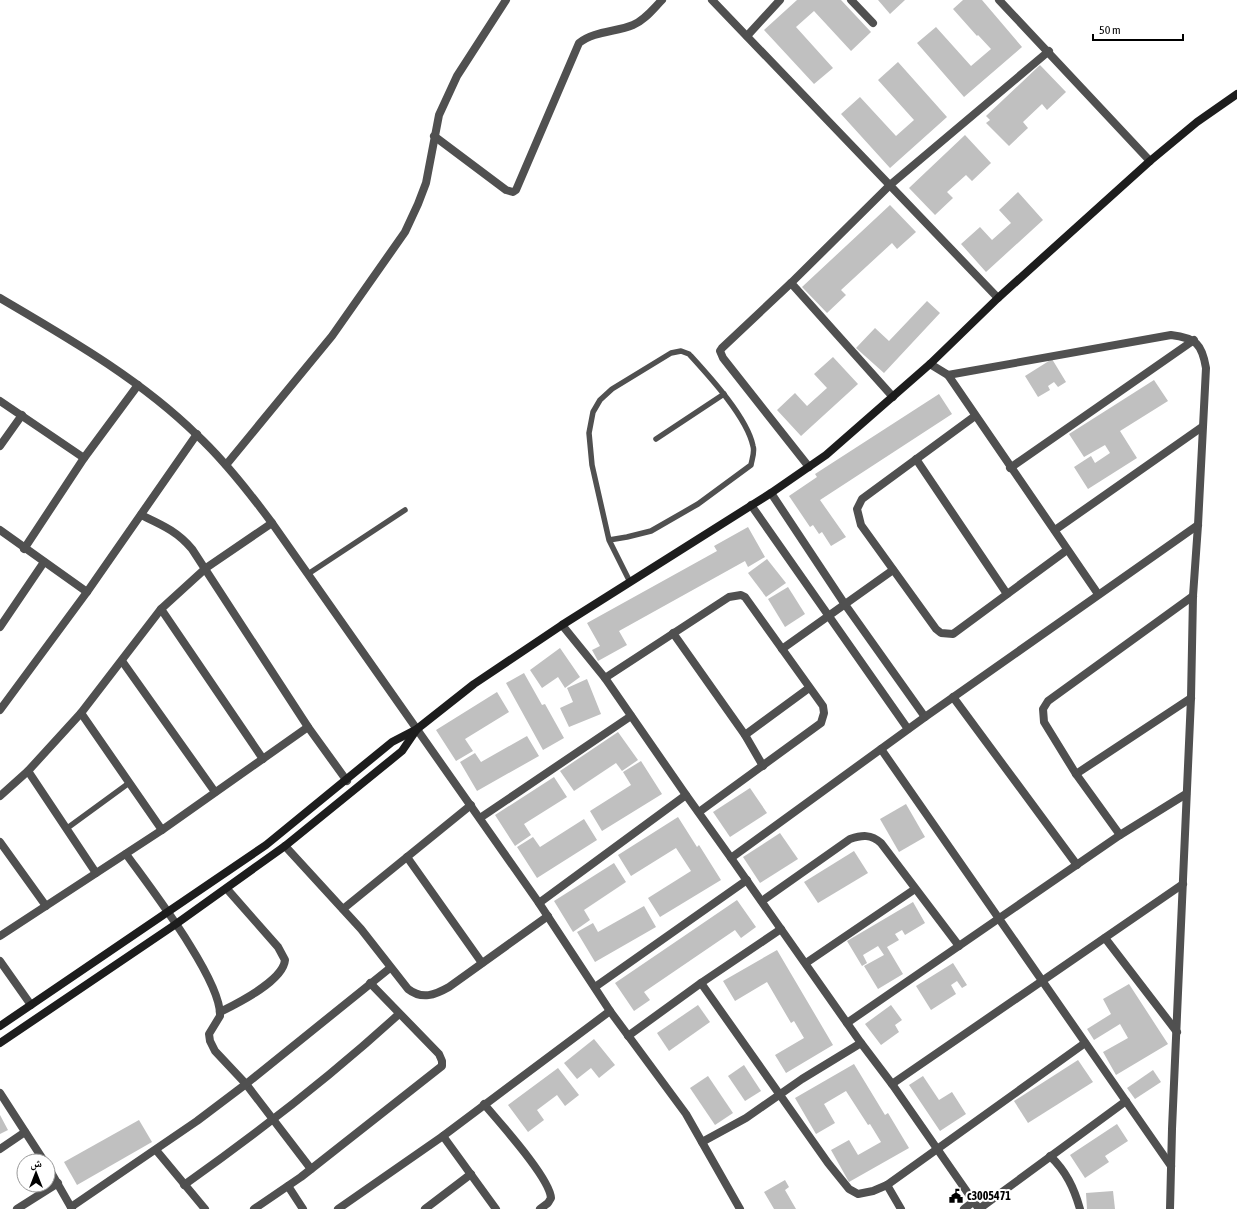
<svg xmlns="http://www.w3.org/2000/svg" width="1237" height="1209" font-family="'Asap Condensed','Noto Naskh Arabic',sans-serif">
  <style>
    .building { fill: #c0c0c0 }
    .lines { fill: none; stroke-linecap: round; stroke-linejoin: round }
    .lane { stroke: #505050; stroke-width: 5.5 }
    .street { stroke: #505050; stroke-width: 8 }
    .secondary { stroke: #1d1d1d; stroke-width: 8 }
    .labels { text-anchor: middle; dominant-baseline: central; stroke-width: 4; stroke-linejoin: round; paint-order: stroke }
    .poi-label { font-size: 12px; font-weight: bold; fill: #000; stroke: #fff; text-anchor: start }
  </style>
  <rect width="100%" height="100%" fill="#fff"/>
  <g class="building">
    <path d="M797 0H841L871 32 851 51 814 11 796 27 833 68 814 84 764 30Z"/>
    <path d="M878 0H905L890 14Z"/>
    <path d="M963 0H982L1022 47 964 97 917 43 936 27 971 66 991 49 978 35 977 36 953 9Z"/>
    <path d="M898 62 947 117 890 168 841 114 860 97 896 136 914 120 878 80Z"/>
    <path d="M1040 65 1066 92 1047 110 1042 104 1023 122 1028 128 1009 146 986 123 990 120 986 116Z"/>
    <path d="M965 135 991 163 972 181 966 175 947 192 953 198 935 215 909 188Z"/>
    <path d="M1018 192 1043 220 986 272 961 244 980 227 992 240 1011 223 999 210Z"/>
    <path d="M890 205 916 232 897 249 892 243 841 290 846 295 827 313 802 287Z"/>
    <path d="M927 301 940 313 884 373 856 348 875 328 889 341Z"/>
    <path d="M833 357 858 384 801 436 777 410 795 393 807 406 827 388 814 374Z"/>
    <path d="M1052 359 1066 382 1058 387 1054 382 1048 386 1050 390 1038 397 1025 376Z"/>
    <path d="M1154 380 1168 401 1120 431 1137 458 1088 489 1074 467 1091 456 1095 463 1110 453 1105 445 1084 457 1069 434Z"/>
    <path d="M939 394 952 414 820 500 846 537 831 546 822 532 819 534 813 525 810 527 789 496 817 477 815 474Z"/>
    <path d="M748 527 765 557 748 567 745 561 619 631 627 645 598 661 592 650 600 646 587 623 717 551 714 546Z"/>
    <path d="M767 559 786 583 766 597 748 573Z"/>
    <path d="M788 587 805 614 785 627 768 599Z"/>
    <path d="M560 648 580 677 565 688 558 677 542 688 530 670Z"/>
    <path d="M524 673 542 705 545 704 564 738 543 750 506 683Z"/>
    <path d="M587 679 601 714 569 727 560 708 573 702 567 688Z"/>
    <path d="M497 692 509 712 465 739 473 751 456 761 436 730Z"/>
    <path d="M618 732 638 760 622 771 616 763 574 791 560 771Z"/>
    <path d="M527 736 539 756 477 791 460 762 475 753 481 762Z"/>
    <path d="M641 761 662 794 602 831 590 811 631 785 623 772Z"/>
    <path d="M554 777 567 797 524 824 531 835 515 846 495 815Z"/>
    <path d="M750 788 767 813 730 837 713 812Z"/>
    <path d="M906 804 925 837 899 852 880 819Z"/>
    <path d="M678 817 697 847 699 845 721 880 660 917 648 898 691 871 676 848 631 876 618 855Z"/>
    <path d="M584 819 597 840 537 878 517 847 533 837 540 847Z"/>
    <path d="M780 833 798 859 760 883 743 857Z"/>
    <path d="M854 851 868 873 818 903 804 882Z"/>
    <path d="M614 863 626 882 584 910 590 920 573 932 554 901Z"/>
    <path d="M737 900 756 927 741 938 735 930 644 992 650 1000 634 1011 615 983Z"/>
    <path d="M913 902 925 923 905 935 902 930 895 934 899 940 887 947 903 974 878 989 864 966 884 955 878 946 863 955 867 963 862 966 847 941Z"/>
    <path d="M644 906 656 927 595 962 577 932 593 923 598 932Z"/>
    <path d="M777 950 833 1045 786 1073 775 1055 804 1038 794 1021 791 1023 767 982 735 1001 723 981Z"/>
    <path d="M953 963 967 985 962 988 957 981 951 985 956 994 931 1010 916 986Z"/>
    <path d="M1129 984 1168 1044 1116 1075 1103 1052 1128 1038 1120 1024 1094 1040 1087 1029 1111 1014 1103 999Z"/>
    <path d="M698 1005 710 1022 669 1051 657 1033Z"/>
    <path d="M891 1005 902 1020 895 1025 899 1032 881 1045 865 1024Z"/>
    <path d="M594 1039 615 1065 599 1078 591 1068 577 1079 564 1063Z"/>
    <path d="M1078 1060 1093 1082 1028 1123 1014 1101Z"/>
    <path d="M854 1064 885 1115 888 1113 909 1148 849 1182 831 1150 849 1140 858 1155 881 1142 870 1124 868 1125 846 1091 824 1104 835 1123 816 1134 795 1098Z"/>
    <path d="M744 1065 761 1091 745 1101 728 1076Z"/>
    <path d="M558 1068 579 1095 565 1106 557 1095 537 1110 544 1120 528 1132 508 1105Z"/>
    <path d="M1153 1070 1161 1082 1135 1099 1127 1088Z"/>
    <path d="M708 1076 733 1113 715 1125 690 1088Z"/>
    <path d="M923 1076 939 1100 952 1092 966 1114 940 1131 909 1085Z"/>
    <path d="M0 1115 8 1130 0 1134Z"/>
    <path d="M139 1120 152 1142 77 1185 64 1162Z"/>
    <path d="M1117 1124 1128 1141 1105 1156 1109 1162 1085 1178 1070 1155Z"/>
    <path d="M785 1180 789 1187 785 1190 796 1209H774L764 1192Z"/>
    <path d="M1113 1191 1115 1209H1087L1086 1193Z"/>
  </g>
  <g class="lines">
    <g class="lane">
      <path d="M656 439 724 394"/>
      <path d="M609 540 627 537 651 531 698 504 751 465C752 459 755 452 753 446 747 417 709 376 689 354L681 351 671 353 612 389 600 400 593 412 589 433 592 465 609 540 630 582"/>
      <path d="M308 574 405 510"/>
      <path d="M66 829 129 783"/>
    </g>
    <g class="street">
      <path d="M712 0 998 298"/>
      <path d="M851 0 873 23"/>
      <path d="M999 0 1150 161"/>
      <path d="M747 36 780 0"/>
      <path d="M434 136 506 190 513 192 516 190 579 43C594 31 616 32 633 25 645 20 653 9 662 0"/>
      <path d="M791 283 722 348 720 351 723 358 809 467"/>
      <path d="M0 298C68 338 140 379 197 435 225 461 249 492 272 523L539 903 610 1011 686 1114 740 1209"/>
      <path d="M930 364 948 375 1171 335C1196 338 1202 344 1206 368L1198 525 1193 596 1191 698 1172 1129 1170 1209"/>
      <path d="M948 375 1098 594"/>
      <path d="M893 397 791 283 890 185 1049 51"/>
      <path d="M0 401 84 458"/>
      <path d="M975 416 862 499 857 509 861 525 936 629 941 633 953 634 1067 550"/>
      <path d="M0 446 22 415"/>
      <path d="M916 459 1007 594"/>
      <path d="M226 465 332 336 405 232 418 204 426 183 439 115 457 76 506 0"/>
      <path d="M1010 468 1194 340"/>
      <path d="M771 493 844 603 925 717"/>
      <path d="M751 505 908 729"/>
      <path d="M141 515C162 525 177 531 192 549L308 727 347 781"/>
      <path d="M0 530 87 592"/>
      <path d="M1055 530 1202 427"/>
      <path d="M24 549 84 458 138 385"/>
      <path d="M161 609 263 759"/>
      <path d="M562 625 605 678 686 795 731 858 861 1043 892 1084 979 1209"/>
      <path d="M0 627 44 562"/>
      <path d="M673 633 745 735 763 766"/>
      <path d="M782 649 893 570"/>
      <path d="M122 661 215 792"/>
      <path d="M605 678 729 597 741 595 745 597 823 706 824 713 821 723 699 812"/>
      <path d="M953 697 1077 865"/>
      <path d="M0 710 87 592 197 434"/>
      <path d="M81 713 162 830"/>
      <path d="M745 735 809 688"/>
      <path d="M881 749 1171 1166"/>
      <path d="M28 771 96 873"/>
      <path d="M1076 774 1191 698"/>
      <path d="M0 796 28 771 81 713 161 609 206 568 272 523"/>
      <path d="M480 818 631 716"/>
      <path d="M1120 835 1076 774 1044 722 1043 709 1048 701 1193 596"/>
      <path d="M0 842 46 906"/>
      <path d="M285 846 361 929 408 989C422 1000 435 995 449 987L548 916"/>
      <path d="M126 854C149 886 222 980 220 1016L209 1034 210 1041 215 1051 246 1084 311 1169"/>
      <path d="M407 857 482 963"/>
      <path d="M731 858 925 717 1198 525"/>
      <path d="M762 901 850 839C862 835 871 834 881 843L959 946"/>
      <path d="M539 903 686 795"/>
      <path d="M343 909 471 805"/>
      <path d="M0 936 162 830 308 727"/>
      <path d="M1105 938 1177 1032"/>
      <path d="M0 961 31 1005"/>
      <path d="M806 963 915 889"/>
      <path d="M701 983 828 1163 849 1189 858 1194 873 1191 887 1185 1085 1043"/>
      <path d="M595 987 747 880"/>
      <path d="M220 1012C238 1003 283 981 285 960L278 947 227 889"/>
      <path d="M847 1023 1120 835 1186 794"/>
      <path d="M628 1036 701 983 781 929"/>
      <path d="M892 1084 1183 884"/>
      <path d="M0 1093 44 1161"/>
      <path d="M484 1104C499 1122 550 1178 551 1198L548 1203 540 1209"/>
      <path d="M443 1136 496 1209"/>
      <path d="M702 1142 746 1118 802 1079 861 1043"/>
      <path d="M0 1149 25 1132"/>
      <path d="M156 1150 205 1209"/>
      <path d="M1050 1156C1066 1171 1074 1188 1080 1209"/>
      <path d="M48 1167 72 1209"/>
      <path d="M184 1185C259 1132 331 1076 399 1014"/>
      <path d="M887 1185 901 1209"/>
      <path d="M288 1186 303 1209"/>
      <path d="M71 1207 197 1121 246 1084 390 968"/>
      <path d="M17 1209 58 1183"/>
      <path d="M254 1209 301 1177 442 1066V1061L439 1054 370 983"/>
      <path d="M338 1209 443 1136 610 1011"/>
      <path d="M425 1209 471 1174"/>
      <path d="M964 1209 973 1202"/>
      <path d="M979 1209 1126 1101"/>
    </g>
    <g class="secondary">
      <path d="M0 1026 266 845 392 742 417 729 474 684 562 625 771 493 826 455 930 364 998 298 1150 161 1197 122 1237 94"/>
      <path d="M0 1043 176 924 285 846 402 751 417 729"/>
    </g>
  </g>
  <defs>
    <symbol id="civic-bare" viewBox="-9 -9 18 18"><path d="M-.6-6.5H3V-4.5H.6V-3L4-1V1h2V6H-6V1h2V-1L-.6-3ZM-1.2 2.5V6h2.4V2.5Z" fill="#000" stroke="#fff" stroke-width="2.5" paint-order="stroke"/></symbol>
  </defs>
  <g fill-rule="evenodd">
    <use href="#civic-bare" x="946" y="1186" width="20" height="20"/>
  </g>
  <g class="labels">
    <g class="poi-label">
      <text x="967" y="1196">c3005471</text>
    </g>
  </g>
  <g transform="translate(36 1173)"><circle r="19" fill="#ffffff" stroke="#999999"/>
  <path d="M0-3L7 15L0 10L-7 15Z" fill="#000000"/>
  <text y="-6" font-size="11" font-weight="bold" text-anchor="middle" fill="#000000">ش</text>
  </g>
  <path d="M1093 34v6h90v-6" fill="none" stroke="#000000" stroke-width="2"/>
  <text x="1099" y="34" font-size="12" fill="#000000" stroke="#ffffff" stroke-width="3" paint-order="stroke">50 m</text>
</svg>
